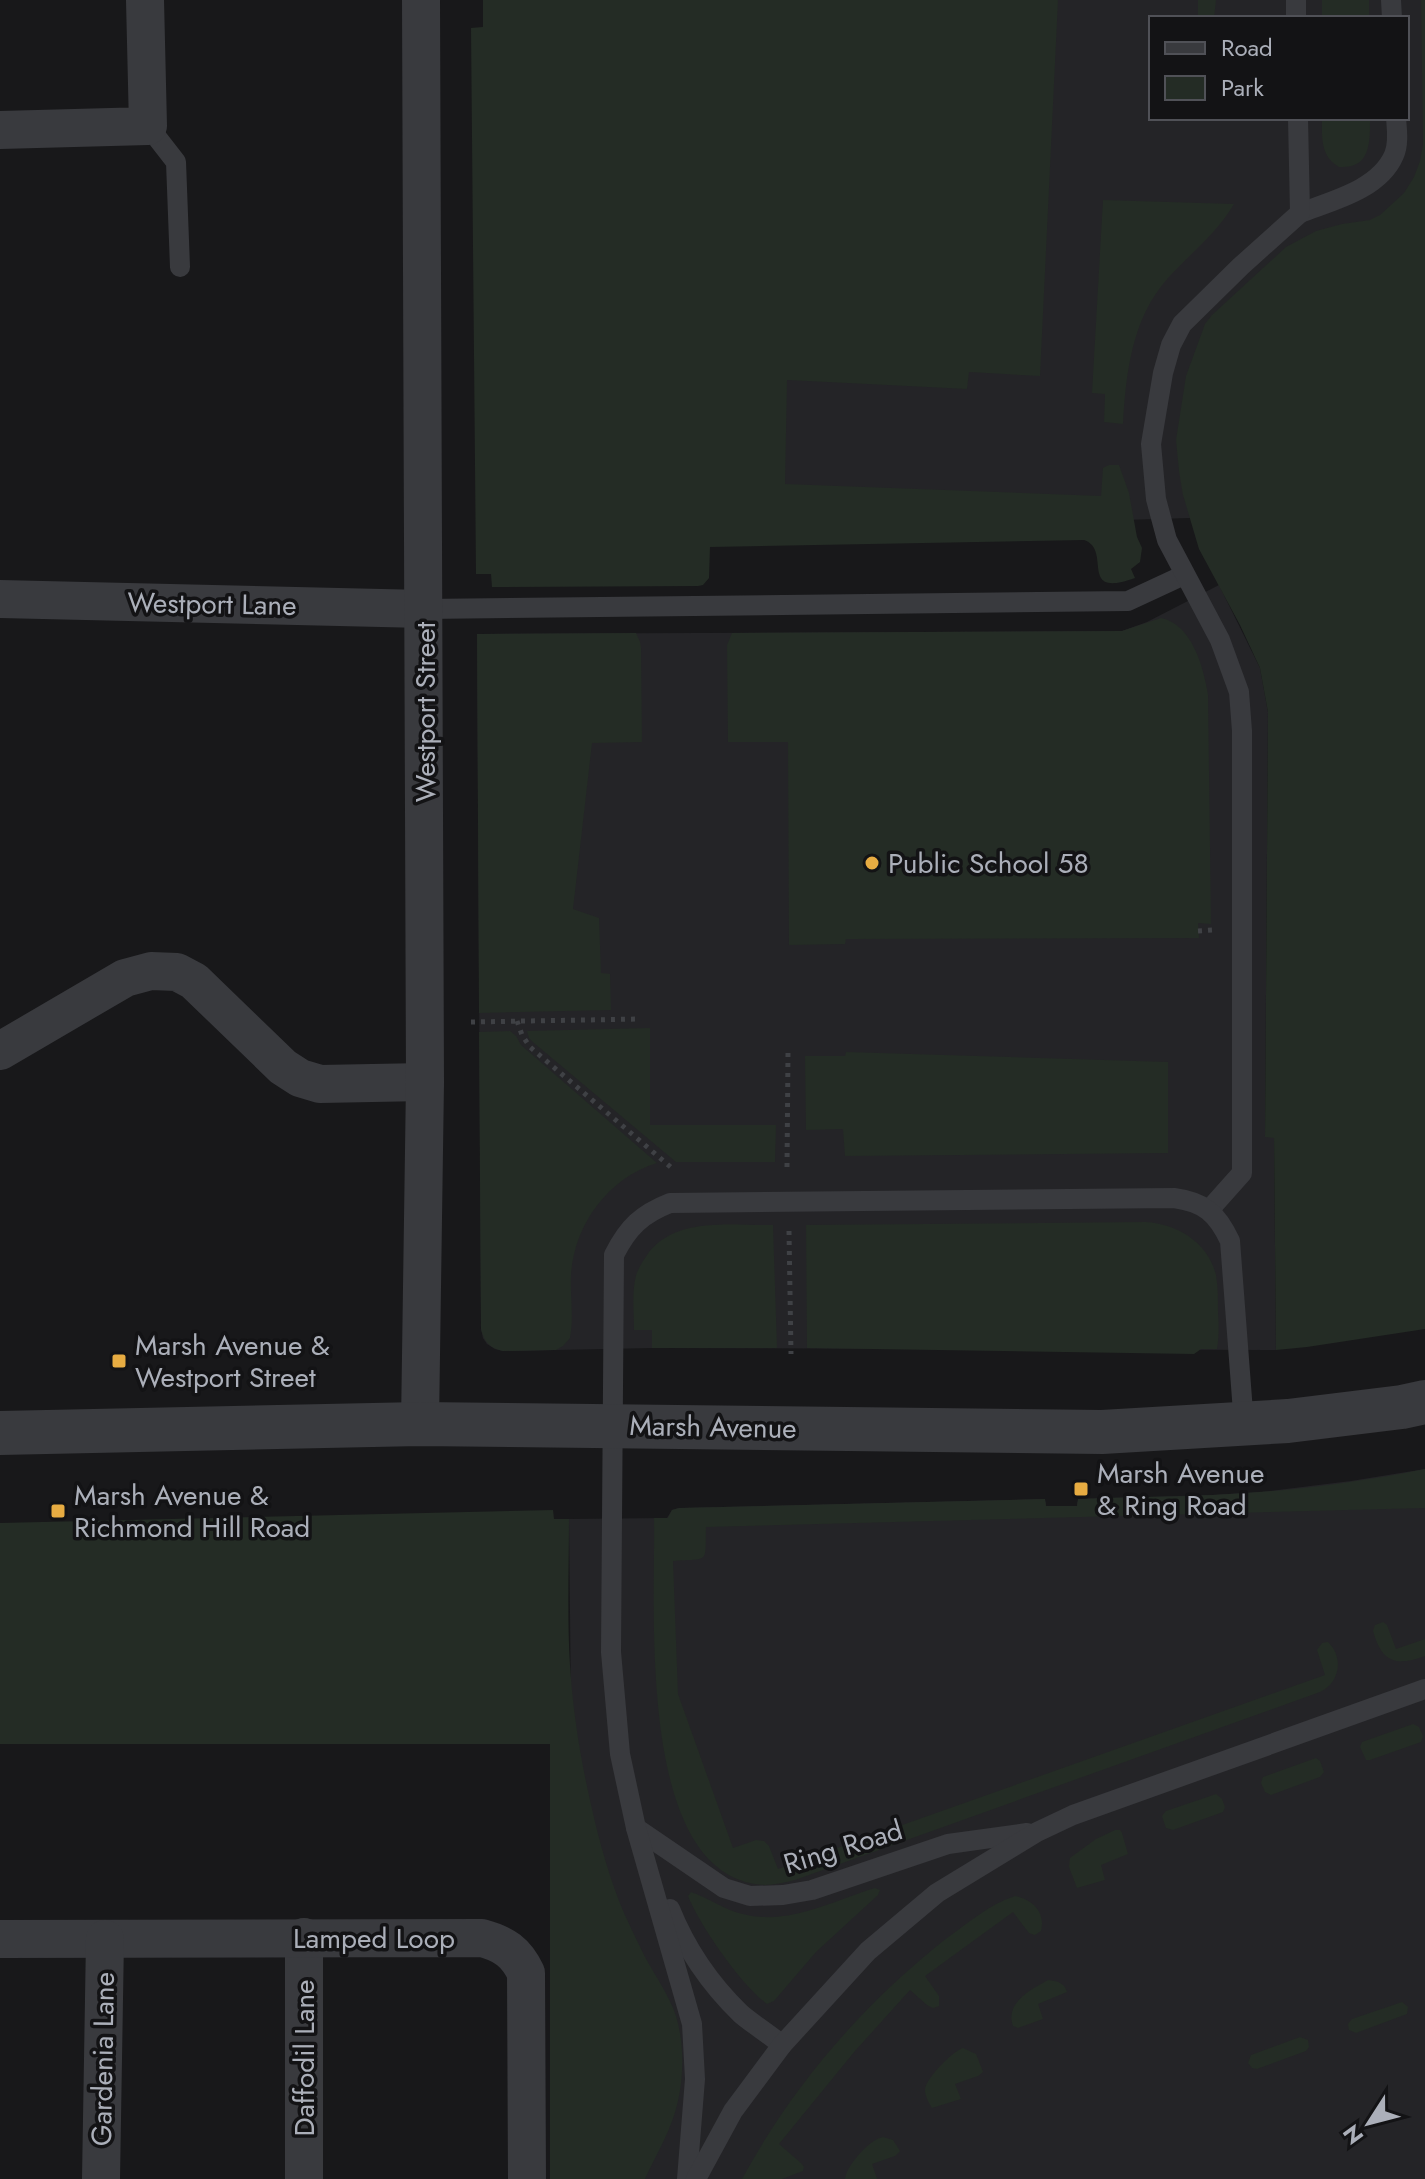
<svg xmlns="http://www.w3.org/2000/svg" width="1425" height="2179" font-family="Jost,sans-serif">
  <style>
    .built { fill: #242427; fill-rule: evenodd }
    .green { fill: #242c25 }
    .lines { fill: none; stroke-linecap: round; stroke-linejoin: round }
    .path { stroke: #3f4145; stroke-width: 5; stroke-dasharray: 4 6; stroke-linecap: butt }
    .service { stroke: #393a3e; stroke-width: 20 }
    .minor { stroke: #393a3e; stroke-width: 38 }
    .tertiary { stroke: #393a3e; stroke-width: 44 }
    .poi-dot { fill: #e7ac42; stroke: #131315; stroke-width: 3 }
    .labels { text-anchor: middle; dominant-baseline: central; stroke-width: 7; stroke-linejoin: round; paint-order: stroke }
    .street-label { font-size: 28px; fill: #abafb9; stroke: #131315 }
    .poi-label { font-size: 28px; fill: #abafb9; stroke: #131315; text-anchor: start }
  </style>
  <rect width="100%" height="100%" fill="#18181a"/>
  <g class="built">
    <path d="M483 0H1425V511L493 539ZM1151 18H1407V118H1151Z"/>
    <path d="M1219 585 1260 668 1268 712 1265 1136 1274 1137 1276 1350 652 1348 503 1351 495 1349 487 1344 483 1338 481 1329 477 634 1122 631 1147 622Z"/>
    <path d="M1425 1469V2179H576L569 1519 667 1518 672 1510 679 1508 1045 1499 1046 1506H1077L1078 1499 1212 1495 1261 1492 1351 1481Z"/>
  </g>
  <g class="green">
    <path d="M483 0H1058L1040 376 969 372 967 389 787 380 785 484 1101 496 1103 468 1109 465H1119L1129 493 1137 537 1142 548 1140 562 1131 569 1135 578C1077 599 1113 550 1084 540L710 547 709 578 703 585 698 586 492 587 491 574H476L471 28 483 27Z"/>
    <path d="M1198 0H1216L1214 18H1198Z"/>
    <rect x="1322" y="0" width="47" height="18"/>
    <path d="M1421 0H1425V1329L1307 1347 1276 1350 1274 1138 1265 1137 1268 712 1260 668 1240 625 1199 549 1183 495 1179 471 1176 440 1186 376 1205 324 1212 315 1286 247 1316 231 1342 224 1370 220 1380 215 1404 193 1414 177 1420 161 1423 144Z"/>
    <path d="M1322 118H1370C1370 142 1371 169 1339 167 1320 156 1322 137 1322 118Z"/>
    <path d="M1103 200 1234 204C1217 233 1191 253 1168 278 1132 318 1126 372 1123 424L1104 422 1105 394 1092 393Z"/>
    <path d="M1161 618C1192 624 1204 668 1208 695L1211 924 1198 923 1199 938 846 939 845 944 789 945 788 742H728L727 645 732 633 1122 631Z"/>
    <path d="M636 633 640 642 641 648 642 742 592 743 573 909 599 918 601 973 610 974 611 1010 479 1013 477 634Z"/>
    <path d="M650 1028V1125H776L775 1162H676L534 1043 529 1038 527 1031Z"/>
    <path d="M510 1031 516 1036 521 1045 657 1163C608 1178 574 1225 571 1275 570 1296 574 1317 570 1338L563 1346 556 1350 503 1351C490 1348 484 1342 481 1329L479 1032Z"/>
    <path d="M846 1052 1168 1062V1153L845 1156 843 1129 806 1130 805 1056H845Z"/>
    <path d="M1146 1222C1177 1224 1208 1242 1216 1275 1218 1287 1218 1299 1218 1312 1219 1325 1219 1337 1217 1349H1201L1194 1354 807 1348 806 1225Z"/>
    <path d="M773 1225 777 1348H652V1330H634C634 1313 632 1296 635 1280 637 1269 643 1261 649 1252 678 1216 732 1226 773 1225Z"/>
    <path d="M1425 1469V1508L706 1527C705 1565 710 1558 673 1561L678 1694 733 1848 756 1840 764 1841 769 1846 778 1869 1325 1675 1317 1650 1322 1643 1328 1642C1344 1657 1340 1683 1320 1692L795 1880C785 1882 775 1885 765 1885 634 1879 656 1606 654 1518H668L672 1510 679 1508 1045 1499 1046 1506H1077L1078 1499C1123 1497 1168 1497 1212 1495 1283 1492 1355 1483 1425 1469Z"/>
    <path d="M553 1510 554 1519H569C569 1567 567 1617 570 1665 573 1714 581 1761 592 1809 600 1844 610 1880 624 1913 631 1928 638 1943 645 1957 656 1977 669 1995 676 2016 684 2042 684 2075 678 2101 672 2129 657 2153 645 2179H550V1744H0V1523Z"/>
    <path d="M1383 1622 1387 1625 1396 1649 1425 1639V1656C1395 1667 1382 1662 1373 1631L1375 1625Z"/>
    <path d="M1413 1724 1419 1727 1423 1736 1421 1742 1370 1760H1366L1360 1747 1362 1742Z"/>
    <path d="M1316 1758 1320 1761 1324 1772 1320 1777 1271 1795 1265 1792 1261 1783 1263 1777Z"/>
    <path d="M1216 1794 1222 1799 1225 1807 1223 1812 1173 1830 1166 1828 1162 1816 1166 1811Z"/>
    <path d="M1115 1830H1120L1122 1833 1128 1854 1101 1865 1105 1880 1077 1888 1069 1867 1070 1858 1096 1839Z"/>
    <path d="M875 1888 880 1890 878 1895 816 1952 774 2001 767 2004C742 1986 700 1926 688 1896L691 1892C709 1898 724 1910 743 1914 788 1926 832 1901 875 1888Z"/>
    <path d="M1015 1896C1032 1899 1046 1912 1041 1931L1035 1935 1029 1933 1013 1912 925 1976 939 1996V2006L933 2008 927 2005 910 1990 855 2051 779 2144 801 2163 804 2167 803 2171 782 2179H742C793 2085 863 2004 947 1938 968 1923 990 1904 1015 1896Z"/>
    <path d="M1048 1980C1057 1981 1065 1983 1067 1992L1038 2004 1043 2019 1018 2028 1013 2026C1005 2003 1030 1990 1048 1980Z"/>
    <path d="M1402 2002 1408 2007 1407 2014 1356 2033 1349 2030 1348 2024 1352 2019Z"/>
    <path d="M1300 2037 1308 2040 1309 2047 1306 2051 1257 2069 1252 2068 1248 2063 1251 2055Z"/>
    <path d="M963 2048 976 2054 983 2072 978 2076 955 2084 961 2099 932 2108C929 2103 925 2096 925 2090 925 2079 953 2051 963 2048Z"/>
    <path d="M883 2137 893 2140 900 2151 895 2156 872 2164 877 2179H845C846 2166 870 2139 883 2137Z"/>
  </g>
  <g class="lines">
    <g class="path">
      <path d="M1198 931 1213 930"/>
      <path d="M517 1021 522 1035 530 1047 673 1169"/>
      <path d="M471 1022 641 1019"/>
      <path d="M787 1167 788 1053"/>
      <path d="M789 1231 791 1354"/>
    </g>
    <g class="service">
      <path d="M1296 0V18"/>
      <path d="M1391 0 1392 18"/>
      <path d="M148 126 176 162 180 267"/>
      <path d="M1300 213C1331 201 1379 190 1394 155 1399 144 1397 130 1396 118"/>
      <path d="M424 609 1128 601 1184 575"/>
      <path d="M1209 1210 1242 1173V731L1239 692 1220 640 1167 540 1156 499 1151 444 1163 373 1171 345 1182 324 1241 266 1300 213 1298 118"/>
      <path d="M636 1828 724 1888 750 1896 783 1895 812 1890 948 1844 1027 1833"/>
      <path d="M670 1909C686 1949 710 1984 741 2014 754 2025 769 2034 782 2045"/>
      <path d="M687 2179 695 2079 692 2024 636 1828 620 1754 611 1652 614 1255C628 1227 642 1214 670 1203L1174 1198C1204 1202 1217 1213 1230 1241L1244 1425"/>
      <path d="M696 2179 733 2111 782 2045 868 1951 937 1893 1037 1832 1073 1815 1425 1689"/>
    </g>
    <g class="minor">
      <path d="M0 130 148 126 145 0"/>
      <path d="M0 599 424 609"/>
      <path d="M0 1051 125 978 151 971 177 972 194 981 283 1067 300 1078 320 1084 425 1082"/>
      <path d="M420 1424 425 1082 421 0"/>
      <path d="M304 1937V2179"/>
      <path d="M0 1939 482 1938C504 1944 516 1952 526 1973L527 2179"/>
      <path d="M101 2179 105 1939"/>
    </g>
    <path class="tertiary" d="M0 1433 420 1424 1102 1432 1288 1421 1402 1407 1425 1402"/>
  </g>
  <g class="poi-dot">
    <circle cx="872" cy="863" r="8"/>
    <rect x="111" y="1353" width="16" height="16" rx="4"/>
    <rect x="1073" y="1481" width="16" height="16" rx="4"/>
    <rect x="50" y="1503" width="16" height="16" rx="4"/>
  </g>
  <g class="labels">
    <g class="street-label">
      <text transform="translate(212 604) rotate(1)">Westport Lane</text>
      <text transform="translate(425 712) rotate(-90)">Westport Street</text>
      <text transform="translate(713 1427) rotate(1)">Marsh Avenue</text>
      <text transform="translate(843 1847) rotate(-17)">Ring Road</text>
      <text x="374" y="1938">Lamped Loop</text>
      <text transform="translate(304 2058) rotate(-90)">Daffodil Lane</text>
      <text transform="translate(103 2059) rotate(-89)">Gardenia Lane</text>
    </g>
    <g class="poi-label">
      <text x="888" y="863">Public School 58</text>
      <text x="135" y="1345">Marsh Avenue &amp;<tspan x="135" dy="32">Westport Street</tspan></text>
      <text x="1097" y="1473">Marsh Avenue<tspan x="1097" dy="32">&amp; Ring Road</tspan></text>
      <text x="74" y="1495">Marsh Avenue &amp;<tspan x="74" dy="32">Richmond Hill Road</tspan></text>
    </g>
  </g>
  <rect x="1149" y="16" width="260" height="104" fill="#131315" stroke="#505157" stroke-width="2"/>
  <rect x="1165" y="42" width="40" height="12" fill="#393a3e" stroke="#505157" stroke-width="2"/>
  <text x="1221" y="56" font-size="24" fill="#abafb9">Road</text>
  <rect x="1165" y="76" width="40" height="24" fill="#242c25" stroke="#505157" stroke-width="2"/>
  <text x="1221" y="96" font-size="24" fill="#abafb9">Park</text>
  <g transform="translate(1369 2123) rotate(234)" stroke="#131315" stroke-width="6" paint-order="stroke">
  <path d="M0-6L14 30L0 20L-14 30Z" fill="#abafb9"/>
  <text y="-12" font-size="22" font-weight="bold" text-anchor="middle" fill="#abafb9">N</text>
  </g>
</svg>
